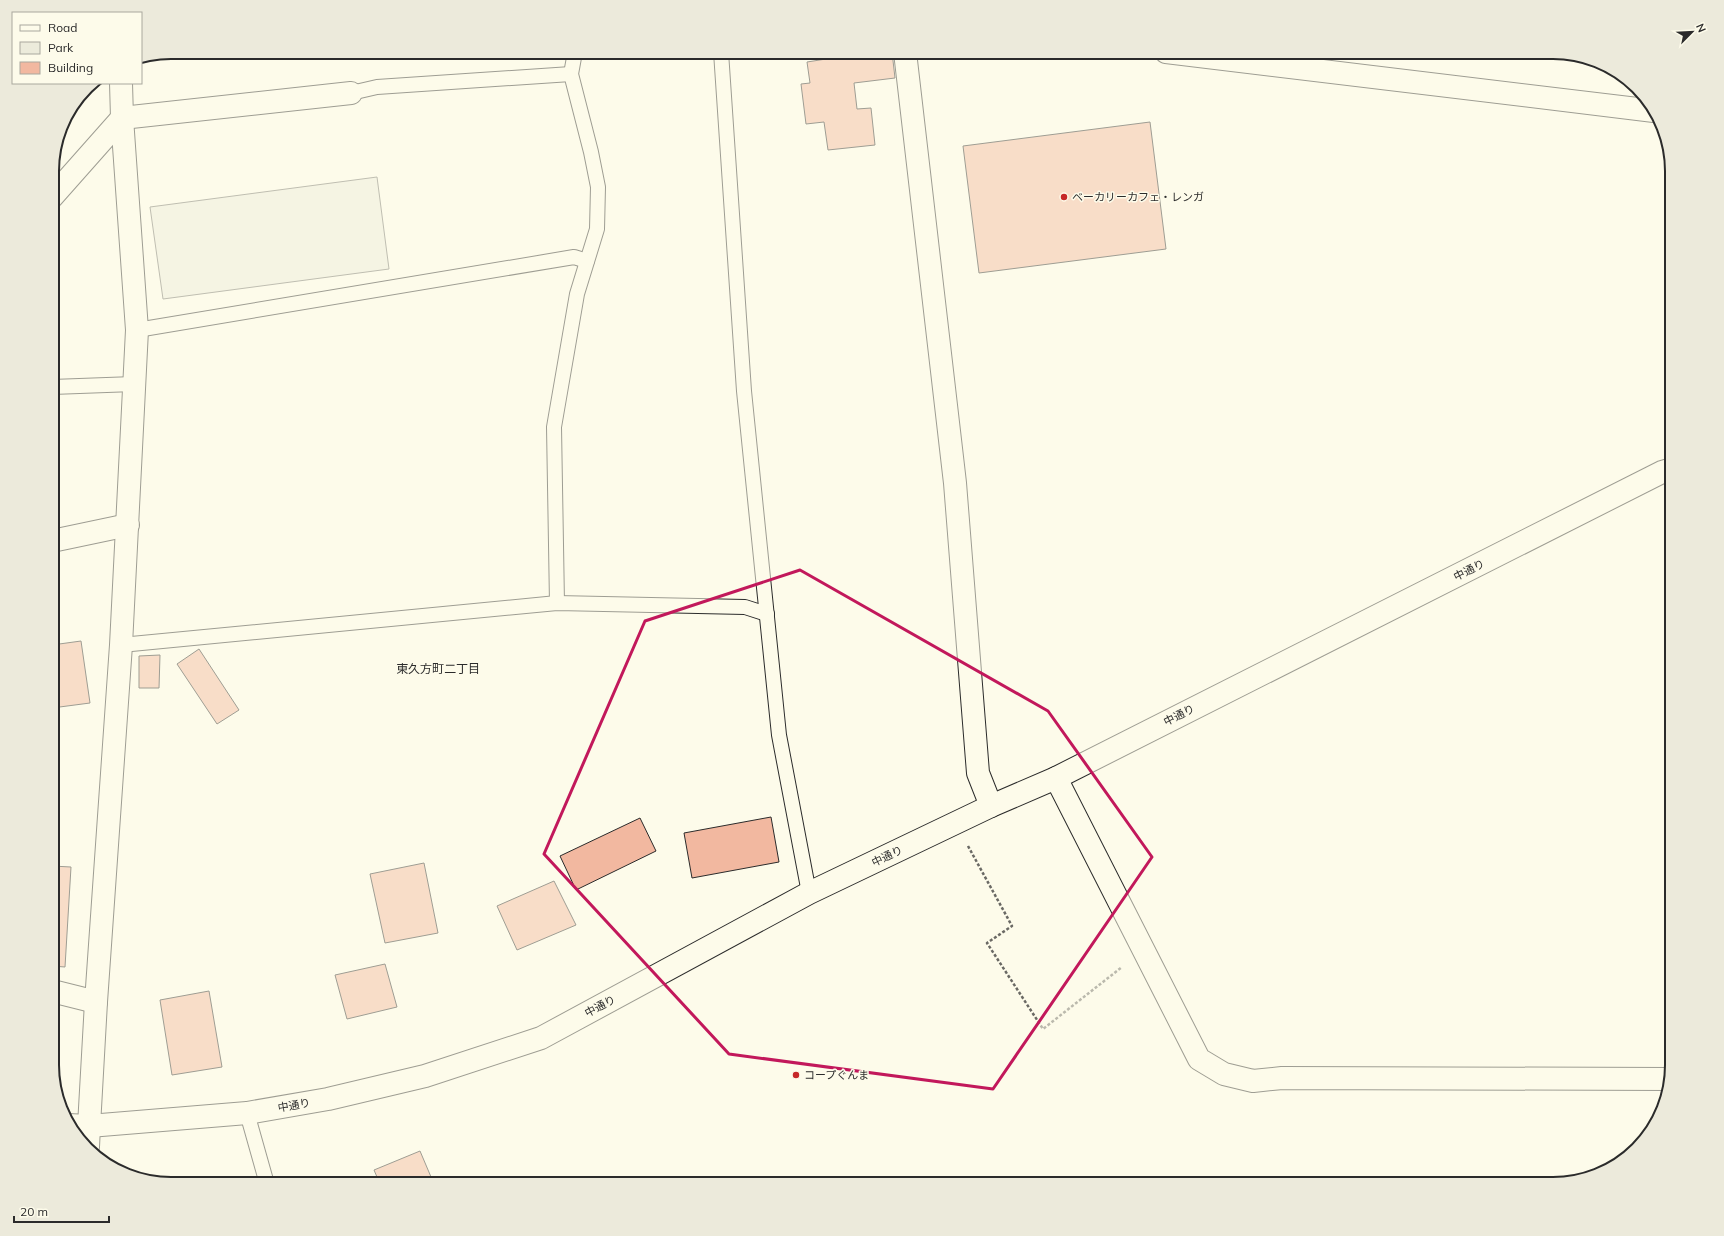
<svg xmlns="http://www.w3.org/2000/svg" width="1724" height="1236" font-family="Mulish,'Noto Sans JP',sans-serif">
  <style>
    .green { fill: #ecebdb; stroke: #74746e }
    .building { fill: #f2b8a0; stroke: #2b2b2b }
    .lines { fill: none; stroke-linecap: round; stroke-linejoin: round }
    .service-casing { stroke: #2b2b2b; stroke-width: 16 }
    .minor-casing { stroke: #2b2b2b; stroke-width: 24 }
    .tertiary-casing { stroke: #2b2b2b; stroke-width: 24 }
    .path { stroke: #6a6964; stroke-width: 2.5; stroke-dasharray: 3 2; stroke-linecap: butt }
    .service { stroke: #fdfbea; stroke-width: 14 }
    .minor { stroke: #fdfbea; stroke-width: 22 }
    .tertiary { stroke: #fdfbea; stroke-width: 22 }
    .marked { fill: none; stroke: #c2185b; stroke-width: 3; stroke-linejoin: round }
    .poi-dot { fill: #c62828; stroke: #fdfbea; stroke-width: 1.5 }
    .labels { text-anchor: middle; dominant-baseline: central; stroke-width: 3; stroke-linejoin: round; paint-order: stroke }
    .poi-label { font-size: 11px; fill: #2b2b2b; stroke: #fdfbea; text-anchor: start }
    .street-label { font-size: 11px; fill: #2b2b2b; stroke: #fdfbea }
    .neighbourhood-label { font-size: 12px; fill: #2b2b2b; stroke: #fdfbea }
    .rim { fill: none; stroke: #2b2b2b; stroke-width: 2 }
  </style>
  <rect width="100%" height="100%" fill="#fdfbea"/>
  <path class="green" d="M377 177 389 269 163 299 150 207Z"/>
  <g class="building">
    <path d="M825 52H892L895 78 854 83 857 109 871 108 875 145 828 150 824 122 806 124 801 84 810 83 807 62 826 59Z"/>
    <path d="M1150 122 1166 249 979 273 963 146Z"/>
    <path d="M81 641 90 703 52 708V645Z"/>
    <path d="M199 649 239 710 217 724 177 664Z"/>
    <path d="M160 655 159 688H139V656Z"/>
    <path d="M771 817 779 862 692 878 684 833Z"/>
    <path d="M640 818 656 851 576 890 560 856Z"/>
    <path d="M424 863 438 933 385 943 370 874Z"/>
    <path d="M52 866 71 867 65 967 52 966Z"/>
    <path d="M554 881 576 925 517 950 497 906Z"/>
    <path d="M385 964 397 1007 347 1019 335 975Z"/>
    <path d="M209 991 222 1067 172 1075 160 1000Z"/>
    <path d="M420 1151 434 1184H380L374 1170Z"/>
  </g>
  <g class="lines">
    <defs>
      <g id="service">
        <path d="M721 52 744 391 779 735 809 893"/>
        <path d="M351 93 377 87 571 74"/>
        <path d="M137 330 574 257 587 261"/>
        <path d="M52 387 134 384"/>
        <path d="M557 603 554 427 577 294 597 229 598 187 591 152 571 74 575 52"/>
        <path d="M121 645 557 603 745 607 767 614"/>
        <path d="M247 1113 267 1184"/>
      </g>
      <g id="minor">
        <path d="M52 197 122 118 351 93"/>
        <path d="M52 541 128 525"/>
        <path d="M1056 778 1199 1059 1224 1074 1253 1081 1282 1078 1670 1079"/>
        <path d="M52 991 96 1002"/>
        <path d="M89 1126 96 1002 121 645 137 330 122 118 121 83"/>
      </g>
      <g id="tertiary">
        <path d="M905 52 955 483 978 773 991 806"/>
        <path d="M1166 52 1654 111"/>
        <path d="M68 1125 89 1126 247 1113 328 1099 425 1076 541 1038 809 893 991 806 1056 778 1662 472 1672 469"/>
        <path d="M88 1147 89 1126"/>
      </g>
    </defs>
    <use href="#service" class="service-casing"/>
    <use href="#minor" class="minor-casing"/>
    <use href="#tertiary" class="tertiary-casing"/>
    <path class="path" d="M968 846 1012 926 987 943 1043 1029 1122 967"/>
    <use href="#service" class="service"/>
    <use href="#minor" class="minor"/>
    <use href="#tertiary" class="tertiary"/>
  </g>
  <path d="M0 0H1724V1236H0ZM800 570 1048 711 1152 857 993 1089 729 1054 544 854 645 621Z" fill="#fdfbea" fill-opacity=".55" fill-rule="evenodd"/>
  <path class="marked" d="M800 570 1048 711 1152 857 993 1089 729 1054 544 854 645 621Z"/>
  <g class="poi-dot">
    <circle cx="1064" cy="197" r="4"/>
    <circle cx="796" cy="1075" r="4"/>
  </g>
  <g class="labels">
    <g class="poi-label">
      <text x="1072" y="197">ベーカリーカフェ・レンガ</text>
      <text x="804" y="1075">コープぐんま</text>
    </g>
    <g class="street-label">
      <text transform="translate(1469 570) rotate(-27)">中通り</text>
      <text transform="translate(1179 715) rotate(-27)">中通り</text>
      <text transform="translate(887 856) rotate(-26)">中通り</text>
      <text transform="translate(600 1006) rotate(-28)">中通り</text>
      <text transform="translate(294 1105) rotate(-10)">中通り</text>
    </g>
    <g class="neighbourhood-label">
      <text x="438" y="668">東久方町二丁目</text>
    </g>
  </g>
  <path d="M0 0H1724V1236H0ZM171 59H1553A112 112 0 0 1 1665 171V1065A112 112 0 0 1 1553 1177H171A112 112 0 0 1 59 1065V171A112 112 0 0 1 171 59Z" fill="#eceadb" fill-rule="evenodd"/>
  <path class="rim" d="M171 59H1553A112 112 0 0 1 1665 171V1065A112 112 0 0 1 1553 1177H171A112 112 0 0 1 59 1065V171A112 112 0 0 1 171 59Z"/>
  <rect x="12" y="12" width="130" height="72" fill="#fdfbea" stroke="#a9a89e"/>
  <rect x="20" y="25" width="20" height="6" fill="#fdfbea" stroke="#a9a89e"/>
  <text x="48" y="32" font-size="12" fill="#2b2b2b">Road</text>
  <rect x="20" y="42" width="20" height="12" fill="#ecebdb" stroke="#a9a89e"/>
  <text x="48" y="52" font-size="12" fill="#2b2b2b">Park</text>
  <rect x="20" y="62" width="20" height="12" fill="#f2b8a0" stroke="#a9a89e"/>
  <text x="48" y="72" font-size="12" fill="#2b2b2b">Building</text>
  <g transform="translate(1692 32) rotate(66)" stroke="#fdfbea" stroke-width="3" paint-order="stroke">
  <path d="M0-3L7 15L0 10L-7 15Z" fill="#2b2b2b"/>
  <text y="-6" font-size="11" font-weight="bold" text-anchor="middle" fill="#2b2b2b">N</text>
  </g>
  <path d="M14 1216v6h95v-6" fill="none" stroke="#2b2b2b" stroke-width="2"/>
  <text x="20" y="1216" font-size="12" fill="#2b2b2b" stroke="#fdfbea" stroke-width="3" paint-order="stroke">20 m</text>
</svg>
